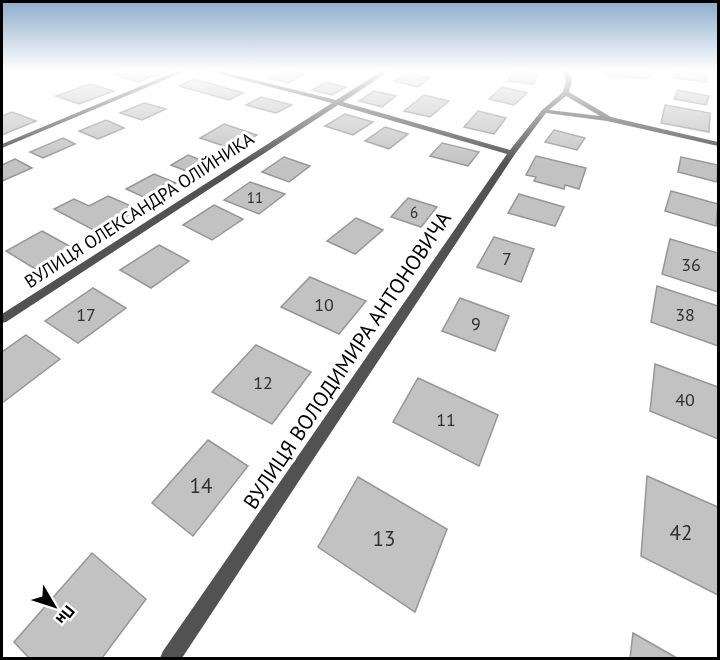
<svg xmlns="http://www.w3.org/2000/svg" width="720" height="660" font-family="'PT Sans',sans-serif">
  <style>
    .building { fill: #c2c2c2; stroke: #969696; stroke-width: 1.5 }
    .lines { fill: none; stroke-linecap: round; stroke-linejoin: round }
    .minor { fill: #525252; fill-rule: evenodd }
    .labels { text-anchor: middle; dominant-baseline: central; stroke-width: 6; stroke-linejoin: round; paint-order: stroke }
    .far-number-label { font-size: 15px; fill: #303030 }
    .far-street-label { font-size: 18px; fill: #000; stroke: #fff }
    .number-label { font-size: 18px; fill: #303030 }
    .street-label { font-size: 21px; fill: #000; stroke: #fff }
    .near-number-label { font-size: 21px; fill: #303030 }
  </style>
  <rect width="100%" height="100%" fill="#fff"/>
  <g class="building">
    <path d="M124 71H164L138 82 114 75Z"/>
    <path d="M281 71H293L304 74 288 83 268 78Z"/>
    <path d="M512 71 537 74 534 84 508 81Z"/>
    <path d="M603 71 644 72 650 78 609 77Z"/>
    <path d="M676 71 706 74 707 82 675 78Z"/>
    <path d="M407 73 430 78 418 87 394 81Z"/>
    <path d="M194 79 243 93 229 100 179 86Z"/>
    <path d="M326 82 346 87 332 95 312 90Z"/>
    <path d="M90 84 114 91 79 104 56 96Z"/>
    <path d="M502 87 527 93 514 105 489 99Z"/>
    <path d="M678 90 709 96 706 105 674 99Z"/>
    <path d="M374 91 396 96 382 107 359 101Z"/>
    <path d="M424 95 449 101 430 117 404 111Z"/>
    <path d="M261 97 292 105 276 113 246 105Z"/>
    <path d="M144 103 166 109 142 120 120 113Z"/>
    <path d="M665 105 710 113 709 132 661 123Z"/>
    <path d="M478 111 506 118 494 134 464 127Z"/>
    <path d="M12 112 36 121 2 135V116Z"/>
    <path d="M345 114 373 122 353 135 325 126Z"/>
    <path d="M106 120 124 128 98 139 79 131Z"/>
    <path d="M224 124 257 135 233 149 200 138Z"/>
    <path d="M385 127 408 134 389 149 365 141Z"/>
    <path d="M554 130 585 138 577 150 545 142Z"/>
    <path d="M63 138 75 144 43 158 30 152Z"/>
    <path d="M442 143 479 152 468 166 430 156Z"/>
    <path d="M188 155 211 164 194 174 171 165Z"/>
    <path d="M536 156 586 168 579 189 565 185 564 189 534 181 536 177 526 175Z"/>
    <path d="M284 157 310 166 289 182 262 172Z"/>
    <path d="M681 157 718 165 717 182 678 172Z"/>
    <path d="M15 159 32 168 2 181V165Z"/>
    <path d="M154 174 176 183 148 199 126 189Z"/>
    <path d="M250 182 285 194 259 214 224 200Z"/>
    <path d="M671 191 718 204 716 226 665 211Z"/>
    <path d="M519 194 564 207 555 226 508 213Z"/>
    <path d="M108 196 138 209 99 233 54 209 74 199 89 206Z"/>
    <path d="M408 198 437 207 421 227 391 217Z"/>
    <path d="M214 205 243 219 212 240 183 225Z"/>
    <path d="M356 218 383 230 355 254 327 241Z"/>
    <path d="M42 231 73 248 37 270 6 251Z"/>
    <path d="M494 237 534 249 521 282 477 267Z"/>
    <path d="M670 239 718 253V292L662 274Z"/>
    <path d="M159 245 189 261 151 288 120 270Z"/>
    <path d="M310 277 366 301 339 334 281 307Z"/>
    <path d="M657 286 718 306V346L651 322Z"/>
    <path d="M93 288 126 308 78 343 45 321Z"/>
    <path d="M460 298 509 316 495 351 442 331Z"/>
    <path d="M26 335 60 359 2 403V352Z"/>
    <path d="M256 345 311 372 272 424 212 392Z"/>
    <path d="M655 364 718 387V439L650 411Z"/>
    <path d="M418 378 498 415 479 466 393 422Z"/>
    <path d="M208 440 248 466 193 536 152 503Z"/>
    <path d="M647 476 718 507V595L641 556Z"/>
    <path d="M358 477 447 529 415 612 318 547Z"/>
    <path d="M92 553 146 599 102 658H29L14 642Z"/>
    <path d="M633 633 677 658H630Z"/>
  </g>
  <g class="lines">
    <g class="minor">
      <path d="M177 71H186L2 148V144Z"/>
      <path d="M208 71H219L336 100 382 71H389L343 102 510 150 542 110 563 92 566 81 563 71H569L572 81 569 92 611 117 718 142V146L607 121 546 113 515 154 182 658H160L163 651 507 154 338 105 6 322 2 323V314L332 103ZM566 96 600 116 549 110Z"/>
    </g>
  </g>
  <linearGradient id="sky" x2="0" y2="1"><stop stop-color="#8baccb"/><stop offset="0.43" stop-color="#fff"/><stop offset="1" stop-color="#fff" stop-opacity="0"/></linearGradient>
  <rect width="720" height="164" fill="url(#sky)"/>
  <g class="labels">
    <g class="far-number-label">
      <text x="255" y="197">11</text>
      <text x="414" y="212">6</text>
    </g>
    <g class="far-street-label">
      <text transform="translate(139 210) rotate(-33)">ВУЛИЦЯ ОЛЕКСАНДРА ОЛІЙНИКА</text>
    </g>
    <g class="number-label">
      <text x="507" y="258">7</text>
      <text x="691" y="264">36</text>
      <text x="324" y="304">10</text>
      <text x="86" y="314">17</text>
      <text x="685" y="314">38</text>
      <text x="476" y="323">9</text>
      <text x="263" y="382">12</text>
      <text x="685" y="399">40</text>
      <text x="446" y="419">11</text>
    </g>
    <g class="street-label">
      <text transform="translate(347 360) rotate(-56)">ВУЛИЦЯ ВОЛОДИМИРА АНТОНОВИЧА</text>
    </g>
    <g class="near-number-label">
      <text x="201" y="485">14</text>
      <text x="681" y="532">42</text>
      <text x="384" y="538">13</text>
    </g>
  </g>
  <rect width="720" height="660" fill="none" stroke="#000000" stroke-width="6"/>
  <g transform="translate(54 606) rotate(129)" stroke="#ffffff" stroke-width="4.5" paint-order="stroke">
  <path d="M0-4.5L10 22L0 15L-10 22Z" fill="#000000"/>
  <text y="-9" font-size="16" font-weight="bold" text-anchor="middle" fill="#000000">Пн</text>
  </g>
</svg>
